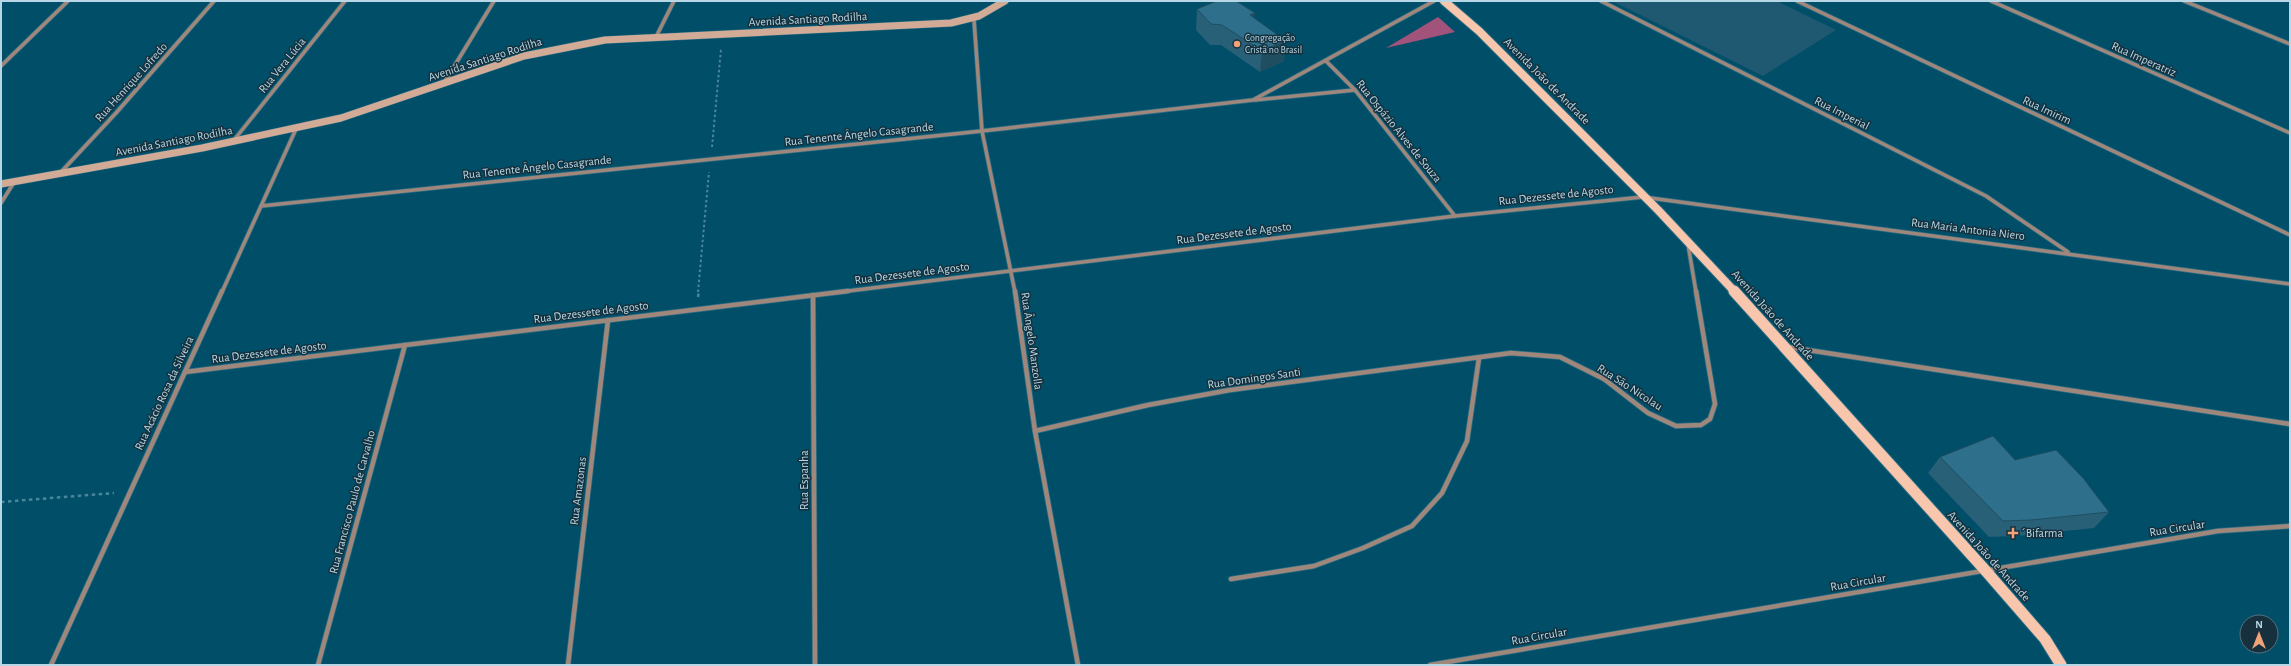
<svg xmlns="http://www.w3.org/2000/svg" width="2291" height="666" font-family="'Alegreya Sans',sans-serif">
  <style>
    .built { fill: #1e5971 }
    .green { fill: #a2537c }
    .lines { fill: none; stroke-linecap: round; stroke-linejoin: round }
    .street-far1-casing { stroke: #286c84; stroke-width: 5 }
    .street-casing { stroke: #286c84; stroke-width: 6 }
    .secondary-casing { stroke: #286c84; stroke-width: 8 }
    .primary-far1-casing { stroke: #286c84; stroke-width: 10 }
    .primary-casing { stroke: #286c84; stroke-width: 13 }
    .path-far1 { stroke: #4b869c; stroke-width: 2; stroke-dasharray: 2.5 2.5; stroke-linecap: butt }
    .path { stroke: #4b869c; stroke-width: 2.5; stroke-dasharray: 3.5 3.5; stroke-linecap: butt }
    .street-far1 { stroke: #a0877b; stroke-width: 3.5 }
    .street { stroke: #a0877b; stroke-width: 4.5 }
    .secondary { stroke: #d2ab97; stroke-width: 7 }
    .primary-far1 { stroke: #f8c6ac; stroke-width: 8 }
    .primary { stroke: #f8c6ac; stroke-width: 11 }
    .wall { fill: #286078 }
    .shaded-wall { fill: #204e61 }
    .building { fill: #2e708b; stroke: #204e61 }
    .poi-dot { fill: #f0a279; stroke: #16313d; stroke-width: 1.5 }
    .labels { text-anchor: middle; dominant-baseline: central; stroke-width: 3; stroke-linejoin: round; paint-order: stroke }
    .far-poi-label { font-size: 10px; fill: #b7d7e6; stroke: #16313d; text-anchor: start }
    .street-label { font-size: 12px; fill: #b7d7e6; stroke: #16313d }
    .poi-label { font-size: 12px; fill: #b7d7e6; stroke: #16313d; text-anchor: start }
  </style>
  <rect width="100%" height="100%" fill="#004e68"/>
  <path class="built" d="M1612 1H1777L1836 30 1763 76Z"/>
  <path class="green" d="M1438 17 1455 32 1386 48Z"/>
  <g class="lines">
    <defs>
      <g id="street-far1">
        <path d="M1601 1 1986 196 2068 252"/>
        <path d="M1797 1 2290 235"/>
        <path d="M1991 1 2290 133"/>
        <path d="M2184 1 2290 44"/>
        <path d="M974 20 982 131 1015 292"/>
        <path d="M656 37 674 1"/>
        <path d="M1326 61 1355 90 1455 216"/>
        <path d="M1 66 68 1"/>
        <path d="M444 83 494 1"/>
        <path d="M1255 100 1355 90"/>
        <path d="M234 140 345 1"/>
        <path d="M61 172 116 113 214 1"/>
        <path d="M1 203 13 184"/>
        <path d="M261 206 982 131 1253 100 1434 1"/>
        <path d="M1688 244 1696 292"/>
        <path d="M222 292 296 129"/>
        <path d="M840 292 1455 216 1643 197 2290 284"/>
      </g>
      <g id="street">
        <path d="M1015 291 1035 431 1078 665"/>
        <path d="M813 295 815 665"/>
        <path d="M1788 347 2290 424"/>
        <path d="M185 372 848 291"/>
        <path d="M1035 431 1148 405 1230 390 1511 353 1560 357 1604 379 1648 413 1676 426 1701 425 1710 419 1715 404 1696 291"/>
        <path d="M1231 579 1314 566 1363 548 1412 526 1442 493 1467 441 1479 358"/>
        <path d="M51 665 222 291"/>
        <path d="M318 665 405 345"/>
        <path d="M568 665 608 320"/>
        <path d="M1430 665 2218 531 2290 526"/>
      </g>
      <path id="secondary" d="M1 184 202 148 341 118 524 56 605 40 951 23 979 16 1005 1"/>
      <path id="primary-far1" d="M1444 1 1479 31 1658 210 1735 292"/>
      <path id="primary" d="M1734 291 1985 570 2045 639 2061 665"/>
    </defs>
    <use href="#street-far1" class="street-far1-casing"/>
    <use href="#street" class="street-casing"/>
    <use href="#secondary" class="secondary-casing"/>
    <use href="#primary-far1" class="primary-far1-casing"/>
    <use href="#primary" class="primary-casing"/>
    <g class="path-far1">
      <path d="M712 147 721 49"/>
      <path d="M698 292 709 172"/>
    </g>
    <g class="path">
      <path d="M698 297 699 291"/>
      <path d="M1 502 114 493"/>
    </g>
    <use href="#street-far1" class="street-far1"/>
    <use href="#street" class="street"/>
    <use href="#secondary" class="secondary"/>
    <use href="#primary-far1" class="primary-far1"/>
    <use href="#primary" class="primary"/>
  </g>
  <g class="wall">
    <path d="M1197 9 1284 61 1260 72 1221 45H1210L1196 30Z"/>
    <path d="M1940 457 2109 512 2094 528 2017 536 1989 537 1928 473Z"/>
  </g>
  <g class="shaded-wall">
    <path d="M1255 13 1253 33 1250 15Z"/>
    <path d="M1286 41 1284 61 1260 72 1262 51Z"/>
  </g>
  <g class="building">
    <path d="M1217 1H1236L1255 13 1250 15 1286 41 1262 51 1222 25 1211 24 1197 9Z"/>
    <path d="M1993 436 2015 460 2056 450 2083 478 2109 512 2031 520 2003 521 1940 457Z"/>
  </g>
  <g class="poi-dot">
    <circle cx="1237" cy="44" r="4"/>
    <path d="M2011 527h4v4h4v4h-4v4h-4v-4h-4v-4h4z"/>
  </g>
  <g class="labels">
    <g class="far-poi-label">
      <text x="1245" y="38">Congregação<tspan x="1245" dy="12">Cristã no Brasil</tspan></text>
    </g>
    <g class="street-label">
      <text transform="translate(808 19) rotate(-3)">Avenida Santiago Rodilha</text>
      <text transform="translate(485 59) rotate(-18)">Avenida Santiago Rodilha</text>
      <text transform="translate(2144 59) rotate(24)">Rua Imperatriz</text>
      <text transform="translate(282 65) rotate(-51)">Rua Vera Lúcia</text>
      <text transform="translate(1547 81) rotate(45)">Avenida João de Andrade</text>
      <text transform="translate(131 82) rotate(-48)">Rua Henrique Lofredo</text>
      <text transform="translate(2047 110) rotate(25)">Rua Imirim</text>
      <text transform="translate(1842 113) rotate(27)">Rua Imperial</text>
      <text transform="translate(1399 131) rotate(51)">Rua Ospázio Alves de Souza</text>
      <text transform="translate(859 134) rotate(-6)">Rua Tenente Ângelo Casagrande</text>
      <text transform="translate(174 141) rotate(-11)">Avenida Santiago Rodilha</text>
      <text transform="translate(537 167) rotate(-6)">Rua Tenente Ângelo Casagrande</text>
      <text transform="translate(1556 195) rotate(-6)">Rua Dezessete de Agosto</text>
      <text transform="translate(1968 229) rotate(7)">Rua Maria Antonia Niero</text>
      <text transform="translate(1234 233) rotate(-7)">Rua Dezessete de Agosto</text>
      <text transform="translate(912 273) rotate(-7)">Rua Dezessete de Agosto</text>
      <text transform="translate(591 312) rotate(-7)">Rua Dezessete de Agosto</text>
      <text transform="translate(1773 315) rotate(48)">Avenida João de Andrade</text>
      <text transform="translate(1032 341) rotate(82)">Rua Ângelo Manzolla</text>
      <text transform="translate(269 352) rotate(-7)">Rua Dezessete de Agosto</text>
      <text transform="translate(1254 378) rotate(-8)">Rua Domingos Santi</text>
      <text transform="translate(1630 387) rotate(33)">Rua São Nicolau</text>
      <text transform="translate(164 393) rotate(-65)">Rua Acácio Rosa da Silveira</text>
      <text transform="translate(804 480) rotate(-90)">Rua Espanha</text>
      <text transform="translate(578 491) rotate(-83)">Rua Amazonas</text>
      <text transform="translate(352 502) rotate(-75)">Rua Francisco Paulo de Carvalho</text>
      <text transform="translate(2177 528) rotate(-9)">Rua Circular</text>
      <text transform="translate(1989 556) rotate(48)">Avenida João de Andrade</text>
      <text transform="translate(1858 582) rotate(-10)">Rua Circular</text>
      <text transform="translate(1539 636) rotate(-10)">Rua Circular</text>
    </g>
    <g class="poi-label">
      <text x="2021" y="533">´Bifarma</text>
    </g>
  </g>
  <rect width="2291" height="666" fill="none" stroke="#b7d7e6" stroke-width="4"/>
  <g transform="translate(2259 634)"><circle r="19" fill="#16313d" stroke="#567381"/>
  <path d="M0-3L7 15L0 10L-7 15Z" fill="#f0a279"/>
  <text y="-6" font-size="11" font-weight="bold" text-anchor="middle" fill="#b7d7e6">N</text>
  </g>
</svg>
